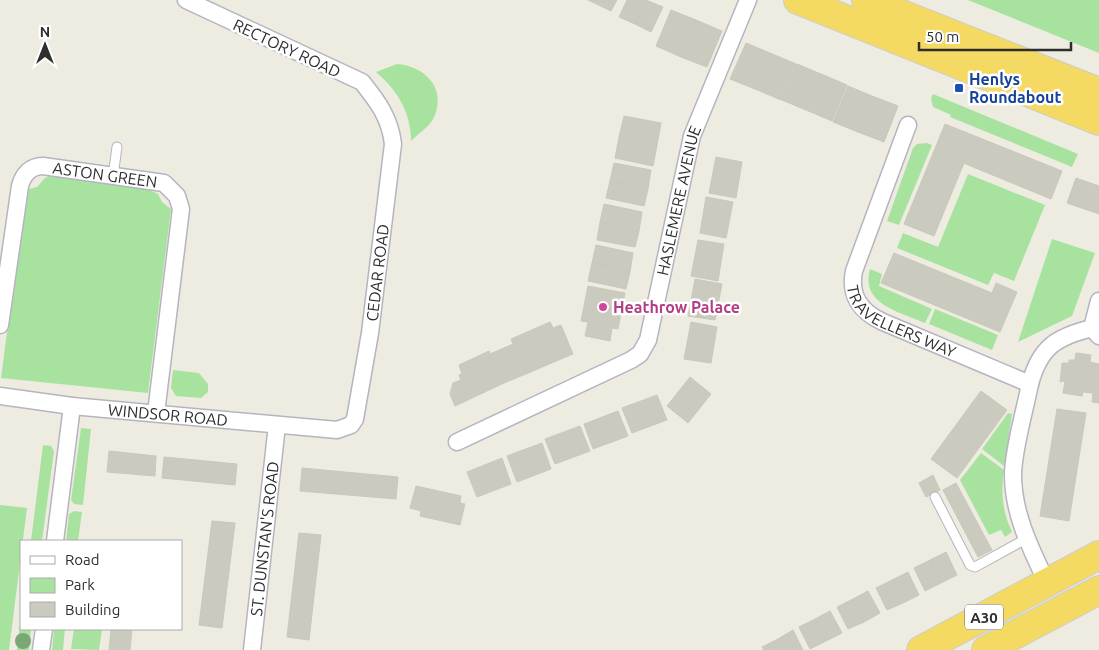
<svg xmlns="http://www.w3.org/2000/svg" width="1099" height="650" font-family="Ubuntu,sans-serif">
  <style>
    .green { fill: #a7e39f }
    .building { fill: #cacabf; stroke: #cac8ba }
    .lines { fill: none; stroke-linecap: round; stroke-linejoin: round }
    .service-casing { stroke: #b5b4c0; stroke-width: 11 }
    .minor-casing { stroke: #b5b4c0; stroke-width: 19 }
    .trunk-casing { stroke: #cdcdcd; stroke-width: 30 }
    .service { stroke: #fff; stroke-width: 9 }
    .minor { stroke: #fff; stroke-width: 16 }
    .trunk { stroke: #f4da63; stroke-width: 28 }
    .tree { fill: #7ba676 }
    .transit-dot { fill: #1a4fb4; stroke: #fff; stroke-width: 2 }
    .hotel-dot { fill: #d1479c; stroke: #fff; stroke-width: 2 }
    .labels { text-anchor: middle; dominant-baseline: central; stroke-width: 5; stroke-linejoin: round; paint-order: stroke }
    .shield { fill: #fff; stroke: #6d6d6d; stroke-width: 1 }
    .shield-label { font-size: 15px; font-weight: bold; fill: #2e2e2e }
    .street-label { font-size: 16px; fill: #2e2e2e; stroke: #fff }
    .transit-label { font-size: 16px; font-weight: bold; fill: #164399; stroke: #fff; text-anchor: start }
    .hotel-label { font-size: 16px; font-weight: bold; fill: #b23c85; stroke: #fff; text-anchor: start }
  </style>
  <rect width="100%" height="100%" fill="#eeece1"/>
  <g class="green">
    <path d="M968 0H1099V53Z"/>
    <path d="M397 64C423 66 446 86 435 115 431 126 420 132 411 141 411 112 397 90 376 72Z"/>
    <path d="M933 94 1078 154 1072 167 950 117 951 115 933 107 931 99Z"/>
    <path d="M927 143 932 145 899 225 887 221 913 148 917 144Z"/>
    <path d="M968 174 1045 205 1014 281 994 273 988 285 897 248 903 233 938 247Z"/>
    <path d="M52 175 147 189 158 194 162 202 171 209 148 393 1 378 25 194 29 189 37 187 45 178Z"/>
    <path d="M1052 239 1095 253 1072 316 1018 342Z"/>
    <path d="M870 269 882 274 879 286 932 309 925 323C900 312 860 304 870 269Z"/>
    <path d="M935 309 998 335 992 350 929 324Z"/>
    <path d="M173 370 199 373 208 384V392L201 398 176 396 171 388Z"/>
    <path d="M1008 413 1012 414 1004 466 982 449Z"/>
    <path d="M81 428 91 429 83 505 74 504 71 500Z"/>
    <path d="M43 445 51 446 54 451 42 541H31Z"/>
    <path d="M981 453 1004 470C1001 493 1002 511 1012 532L1005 537 1001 530 989 535 960 480Z"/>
    <path d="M0 505 27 508 9 650H0Z"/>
    <path d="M74 511 82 512 78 541H66L69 514Z"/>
    <path d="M21 614V629H31L29 650H17Z"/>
    <path d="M54 629H65L63 650H52Z"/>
    <path d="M74 629H102L99 650 71 649Z"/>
  </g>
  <g class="building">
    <path d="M588 0H617L611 11Z"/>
    <path d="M627 0H646L635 24 619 17Z"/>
    <path d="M646 0 663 7 651 32 635 24Z"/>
    <path d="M671 10 696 20 681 57 656 46Z"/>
    <path d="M696 20 722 31 707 67 681 57Z"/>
    <path d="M746 43 770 53 755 89 730 79Z"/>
    <path d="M770 53 796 64 781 100 755 89Z"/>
    <path d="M797 64 821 74 806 110 782 100Z"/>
    <path d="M821 74 847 85 832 121 806 110Z"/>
    <path d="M848 86 872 96 858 132 833 122Z"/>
    <path d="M872 96 898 106 884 142 858 132Z"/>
    <path d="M624 116 661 123 657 145 619 137Z"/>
    <path d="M945 124 1062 171 1051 199 934 151Z"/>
    <path d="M619 137 657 145 653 166 615 158Z"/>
    <path d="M934 151 964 163 934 236 904 224Z"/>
    <path d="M716 157 742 162 736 198 709 193Z"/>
    <path d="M614 163 651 170 648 189 610 181Z"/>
    <path d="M1076 178 1099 186V214L1067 203Z"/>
    <path d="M610 181 648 189 644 206 606 198Z"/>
    <path d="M706 197 733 202 726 238 700 233Z"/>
    <path d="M604 204 642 212 639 231 600 222Z"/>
    <path d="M600 222 639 231 635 247 597 240Z"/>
    <path d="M698 240 724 244 718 281 691 276Z"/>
    <path d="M596 245 633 253 630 272 592 263Z"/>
    <path d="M894 253 992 293 996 283 1017 292 1000 332 881 283Z"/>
    <path d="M592 263 630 272 626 289 588 281Z"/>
    <path d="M695 279 722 284 715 320 688 316Z"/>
    <path d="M588 286 625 293 618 329 612 328 610 341 585 336 588 322 581 321Z"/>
    <path d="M550 322 553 328 561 325 573 354 549 364 534 329Z"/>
    <path d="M691 322 717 327 711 363 684 359Z"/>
    <path d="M534 329 549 364 526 374 511 339Z"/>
    <path d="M513 344 526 374 504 383 490 354Z"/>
    <path d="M489 351 504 383 455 406 450 394 453 383 461 380 459 375 462 374 459 365Z"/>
    <path d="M1076 353 1091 355 1090 362 1099 364V403L1092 402 1093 393 1083 392 1082 396 1063 393 1065 381 1060 382 1062 363H1069V360H1075Z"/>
    <path d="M690 377 711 394 688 423 667 406Z"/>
    <path d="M981 391 1007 410 957 478 931 459Z"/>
    <path d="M657 395 667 420 632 433 622 408Z"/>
    <path d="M1057 409 1086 413 1069 521 1040 516Z"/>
    <path d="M618 411 628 436 593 449 584 424Z"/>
    <path d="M580 426 590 451 555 464 545 439Z"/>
    <path d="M542 443 551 469 517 482 507 456Z"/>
    <path d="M109 451 156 456 155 476 107 472Z"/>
    <path d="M164 457 237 464 235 485 162 478Z"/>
    <path d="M502 458 511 484 477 497 467 472Z"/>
    <path d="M302 468 398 477 396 499 300 491Z"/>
    <path d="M933 475 940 490 926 497 919 483Z"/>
    <path d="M956 483 992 550 978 557 943 490Z"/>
    <path d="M416 486 461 496 460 503 465 504 460 525 420 516 421 511 410 508Z"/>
    <path d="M212 521 235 523 222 628 199 625Z"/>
    <path d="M299 533 321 535 309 640 287 637Z"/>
    <path d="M946 552 957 575 941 583 930 560Z"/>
    <path d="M930 560 941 583 925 591 914 568Z"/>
    <path d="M908 572 919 595 903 603 892 580Z"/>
    <path d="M892 580 903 603 887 610 876 588Z"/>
    <path d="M868 591 880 613 864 622 853 599Z"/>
    <path d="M853 599 864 622 848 629 837 607Z"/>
    <path d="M830 611 842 633 826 641 815 619Z"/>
    <path d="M815 619 826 641 810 649 799 627Z"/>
    <path d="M111 629H132L130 650H109Z"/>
    <path d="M793 630 803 650H783L778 639Z"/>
    <path d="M778 639 783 650H764L762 647Z"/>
  </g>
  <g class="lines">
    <defs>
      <g id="service">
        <path d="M113 176 117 147"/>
        <path d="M935 497 970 565 975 567 1026 539"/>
      </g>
      <g id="minor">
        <path id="s1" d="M908 125 854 271C849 296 861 312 883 322L1030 384C1040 347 1056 337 1092 328"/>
        <path id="s2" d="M0 325 20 186C23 175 30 166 43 166L164 183 177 196 181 209 156 413"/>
        <path d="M1099 336 1092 328 1099 301"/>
        <path d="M1030 384C1025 410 1013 450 1013 475 1013 514 1031 549 1047 583"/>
        <path id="s3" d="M0 396 72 406 337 430 351 425 355 419 370 333 393 144C390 118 378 102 362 82L186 0"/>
        <path id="s4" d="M457 442 631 360 640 354 648 340 692 136 748 0"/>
        <path d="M55 541 72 406"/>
        <path d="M41 650 44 629"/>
        <path id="s5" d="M252 650 277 425"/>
      </g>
      <g id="trunk">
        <path d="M798 0 1099 121"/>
        <path d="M866 0 1099 92"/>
        <path d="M921 650 1099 555"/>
        <path d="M986 650 1099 590"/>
      </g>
    </defs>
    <use href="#service" class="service-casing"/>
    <use href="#minor" class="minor-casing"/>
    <use href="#trunk" class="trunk-casing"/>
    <use href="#service" class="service"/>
    <use href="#minor" class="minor"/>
    <use href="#trunk" class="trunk"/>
  </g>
  <circle class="tree" cx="23" cy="641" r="8"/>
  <rect class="transit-dot" x="954" y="83" width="10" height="10" rx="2.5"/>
  <circle class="hotel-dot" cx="603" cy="307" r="5"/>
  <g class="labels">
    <rect class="shield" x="965" y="604.5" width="38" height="25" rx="4"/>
    <g class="shield-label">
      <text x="984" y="617">A30</text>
    </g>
    <g class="street-label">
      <text transform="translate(287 48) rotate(25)">RECTORY ROAD</text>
      <text stroke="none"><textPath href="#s2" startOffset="236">ASTON GREEN</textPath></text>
      <text stroke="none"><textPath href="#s4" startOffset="362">HASLEMERE AVENUE</textPath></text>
      <text stroke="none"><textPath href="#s3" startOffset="509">CEDAR ROAD</textPath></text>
      <text stroke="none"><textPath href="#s1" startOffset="234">TRAVELLERS WAY</textPath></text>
      <text stroke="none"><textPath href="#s3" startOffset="169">WINDSOR ROAD</textPath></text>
      <text stroke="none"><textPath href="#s5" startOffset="112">ST. DUNSTAN'S ROAD</textPath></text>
    </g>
    <g class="transit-label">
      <text x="969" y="79">Henlys<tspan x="969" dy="18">Roundabout</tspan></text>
    </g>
    <g class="hotel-label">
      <text x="613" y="307">Heathrow Palace</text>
    </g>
  </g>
  <rect x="20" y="540" width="162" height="90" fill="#ffffff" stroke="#ababab"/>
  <rect x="30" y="556" width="25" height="8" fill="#ffffff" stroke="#ababab"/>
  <text x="65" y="565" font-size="15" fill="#2e2e2e">Road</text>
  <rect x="30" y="578" width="25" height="15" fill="#a7e39f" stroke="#ababab"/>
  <text x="65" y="590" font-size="15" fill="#2e2e2e">Park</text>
  <rect x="30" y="602" width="25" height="15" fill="#cacabf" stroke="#ababab"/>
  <text x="65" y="615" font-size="15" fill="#2e2e2e">Building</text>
  <g transform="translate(45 45)" stroke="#ffffff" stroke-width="4" paint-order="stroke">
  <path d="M0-4L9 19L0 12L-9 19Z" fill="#2e2e2e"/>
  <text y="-8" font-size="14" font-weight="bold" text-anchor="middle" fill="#2e2e2e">N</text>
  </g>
  <path d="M919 42v8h152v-8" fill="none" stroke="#2e2e2e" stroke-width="2.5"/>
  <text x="926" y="42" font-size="15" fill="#2e2e2e" stroke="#ffffff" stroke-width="4" paint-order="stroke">50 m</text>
</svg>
